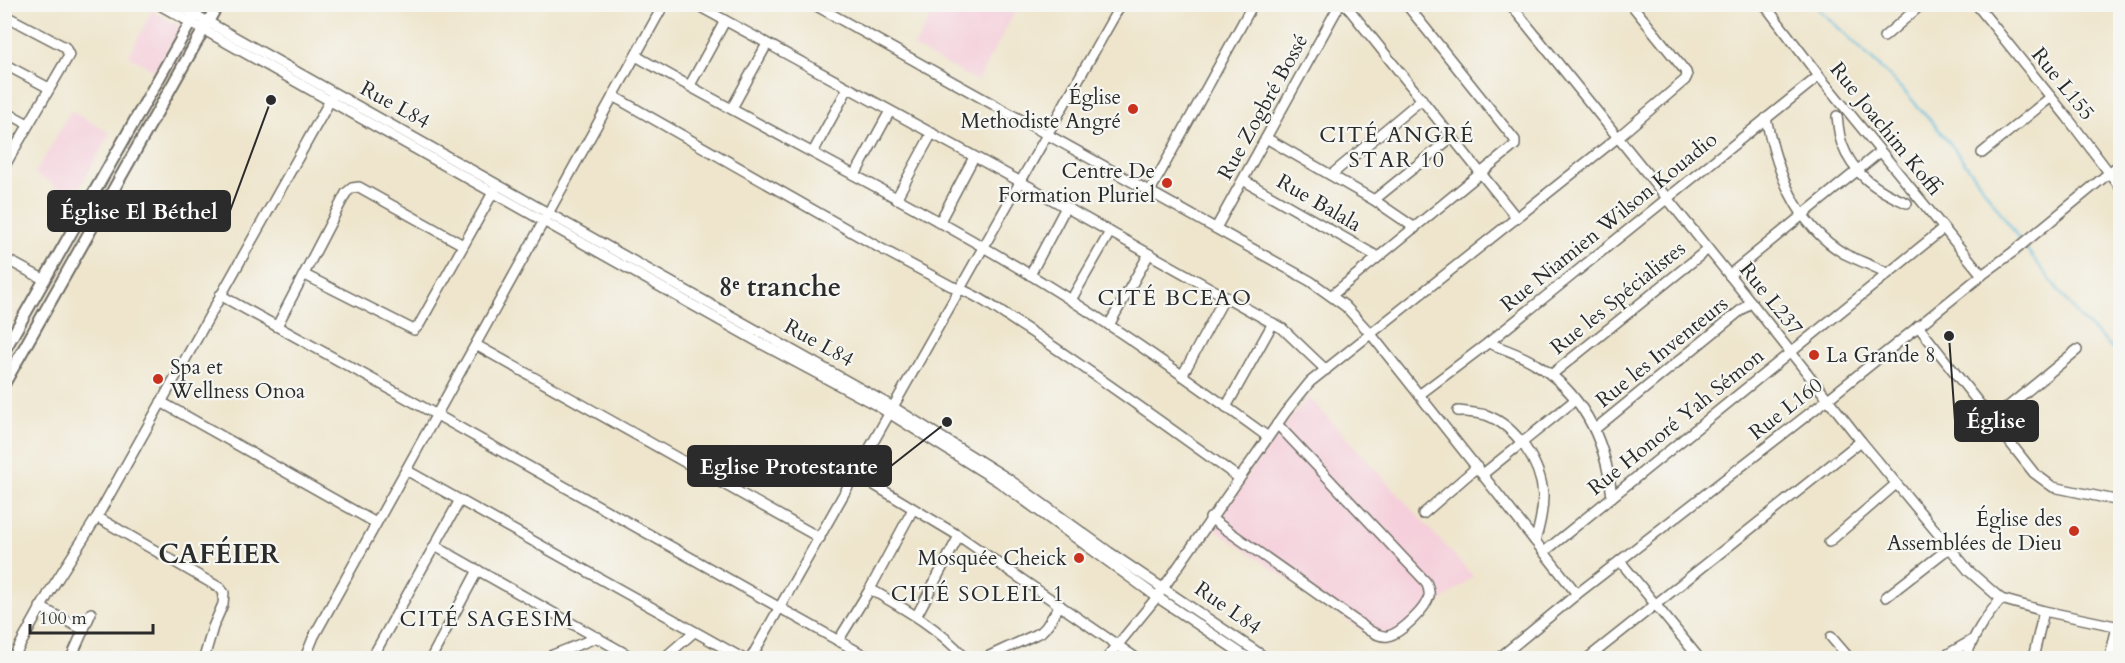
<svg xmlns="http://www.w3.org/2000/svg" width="2125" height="663" font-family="Cardo,serif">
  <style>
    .built { fill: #f5cfdb }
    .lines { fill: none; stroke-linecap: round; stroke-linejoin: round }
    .stream { stroke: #5ebbdc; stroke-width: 2 }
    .minor-casing { stroke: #6f6c63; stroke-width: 12 }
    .major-casing { stroke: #6f6c63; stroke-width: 14 }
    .minor { stroke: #fff; stroke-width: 9 }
    .major { stroke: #fff; stroke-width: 10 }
    .poi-dot { fill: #c8321e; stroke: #f6f6f2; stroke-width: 2 }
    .labels { text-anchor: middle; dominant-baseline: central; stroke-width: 4.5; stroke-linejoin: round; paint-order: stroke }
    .street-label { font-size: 21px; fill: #2b2b2b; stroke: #f6f6f2 }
    .poi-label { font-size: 21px; fill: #2b2b2b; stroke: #f6f6f2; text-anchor: end }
    .neighbourhood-label { font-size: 22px; letter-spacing: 1.5px; fill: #2b2b2b; stroke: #f6f6f2 }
    .district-label { font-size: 27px; font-weight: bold; fill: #2b2b2b; stroke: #f6f6f2 }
    .leader { fill: none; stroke: #2b2b2b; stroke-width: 2 }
    .callout-dot { fill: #2b2b2b; stroke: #f6f6f2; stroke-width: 2 }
    .callout { fill: #2b2b2b; stroke: #2b2b2b; stroke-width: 2 }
    .callout-label { font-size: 22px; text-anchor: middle; font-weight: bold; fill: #fff }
  </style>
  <rect width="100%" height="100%" fill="#f6f6f2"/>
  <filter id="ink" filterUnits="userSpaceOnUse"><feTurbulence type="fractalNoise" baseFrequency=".0167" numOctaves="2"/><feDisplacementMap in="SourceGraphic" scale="12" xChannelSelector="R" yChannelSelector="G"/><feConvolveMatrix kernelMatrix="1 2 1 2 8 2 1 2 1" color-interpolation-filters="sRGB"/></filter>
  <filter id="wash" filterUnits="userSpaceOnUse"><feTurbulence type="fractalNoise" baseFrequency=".008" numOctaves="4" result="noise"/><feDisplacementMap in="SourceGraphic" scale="24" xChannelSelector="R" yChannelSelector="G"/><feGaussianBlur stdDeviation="1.35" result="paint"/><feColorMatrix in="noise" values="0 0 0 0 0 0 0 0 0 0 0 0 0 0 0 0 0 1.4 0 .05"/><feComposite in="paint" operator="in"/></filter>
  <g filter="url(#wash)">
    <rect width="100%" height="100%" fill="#eee5cc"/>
    <g class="built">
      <path d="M938 4 1019 5 977 81 914 47Z"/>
      <path d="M152 11 180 27 155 71 129 56Z"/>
      <path d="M71 111 110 133 74 197 35 174Z"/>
      <path d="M1309 397 1473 576 1386 647 1212 527 1279 431Z"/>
    </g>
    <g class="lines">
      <g class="stream">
        <path d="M1813 4C1852 40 1890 75 1925 114 1961 154 1991 199 2022 243"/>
        <path d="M2025 247 2080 318 2120 355"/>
      </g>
    </g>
  </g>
  <g filter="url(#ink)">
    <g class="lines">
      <defs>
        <g id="minor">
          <path d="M158 4 762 344 876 405 999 482 1157 597 1248 658"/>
          <path d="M176 4 893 407 1007 478 1109 552 1266 658"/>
          <path d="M695 4 1021 182 1283 329 1326 370"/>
          <path d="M813 4 1310 281 1345 306 1370 333 1577 594"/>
          <path d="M1345 4 1516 217"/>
          <path d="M1510 4 1751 302 1861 441 1969 571 2001 599 2044 611 2120 627"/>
          <path d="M1764 4 1819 76 1982 275"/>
          <path d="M1976 4 2067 117 2120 187"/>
          <path d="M4 15 65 47 69 55 4 167"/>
          <path d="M1884 37 1922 4"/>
          <path d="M636 56C766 131 903 197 1032 276 1113 325 1191 381 1268 437"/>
          <path d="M4 64 49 88"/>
          <path d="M690 85 725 21"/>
          <path d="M613 96 880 248 951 286C979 294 1005 316 1030 331 1101 378 1170 428 1239 478"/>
          <path d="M732 108 767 44"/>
          <path d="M4 111 28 124"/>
          <path d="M1837 116C1838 125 1839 136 1842 144 1853 175 1878 191 1907 203"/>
          <path d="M1766 118C1777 171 1795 225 1845 254 1859 261 1874 266 1887 273"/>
          <path d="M1266 138 1374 200 1415 228"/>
          <path d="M813 152 848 88"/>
          <path d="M1982 153 2051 97"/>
          <path d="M855 175 890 111"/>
          <path d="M1331 175 1422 99"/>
          <path d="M1243 180 1378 257"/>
          <path d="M1150 191 1253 4"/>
          <path d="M896 199 932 133"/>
          <path d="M1374 200 1452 137"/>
          <path d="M939 223 974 157"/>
          <path d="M1216 228 1340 4"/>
          <path d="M4 258 45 280"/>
          <path d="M305 275 414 330 419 325 495 189"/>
          <path d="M1030 275 1066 207"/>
          <path d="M1729 275 1880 152"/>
          <path d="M220 295 437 415 869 658"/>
          <path d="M1332 295 1515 145V140L1406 4"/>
          <path d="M1071 300 1110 232"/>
          <path d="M1109 325 1149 254"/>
          <path d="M277 326 346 193 352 188 359 187 463 245"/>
          <path d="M1918 326 2034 473 2053 487 2120 501"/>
          <path d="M1488 343C1504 349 1520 354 1534 363 1584 393 1606 442 1612 497"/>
          <path d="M476 345 820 538"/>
          <path d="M1551 375 1708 249"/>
          <path d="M1182 376 1225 297"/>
          <path d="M1419 395 1488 343 1819 76"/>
          <path d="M161 402 376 523"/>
          <path d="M1226 407 1273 323"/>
          <path d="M1458 411C1467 412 1477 413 1486 415 1516 426 1541 463 1543 495 1543 511 1540 525 1535 541"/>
          <path d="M1992 420 2077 350"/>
          <path d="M1595 429 1751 302"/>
          <path d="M406 470 742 658"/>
          <path d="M856 474 959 536 1136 658"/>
          <path d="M1483 474 1575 400"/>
          <path d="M1423 514 1477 467"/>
          <path d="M97 517 220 588 224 593 223 604 213 627 204 658"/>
          <path d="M1210 518 1370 631C1376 634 1381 637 1388 636 1401 633 1426 609 1429 596 1430 591 1428 587 1426 582L1277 424"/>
          <path d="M1829 542 1896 484"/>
          <path d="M435 546 633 658"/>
          <path d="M1544 552 1943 229"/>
          <path d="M1620 561 1699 658"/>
          <path d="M870 589C905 609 938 627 965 658"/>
          <path d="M1886 597 1949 548"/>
          <path d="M40 607 84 630"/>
          <path d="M917 615 959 536"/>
          <path d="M1831 637 1849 658"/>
          <path d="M838 641 870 589 913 509"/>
          <path d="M13 658 50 591 97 517 332 97"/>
          <path d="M71 658 91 613"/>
          <path d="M305 658 314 636 664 4"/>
          <path d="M372 658 460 500"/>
          <path d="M431 658 478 570"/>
          <path d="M545 658 598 637"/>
          <path d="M664 658 694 632"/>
          <path d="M751 658 1121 4"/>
          <path d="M985 658 1041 632 1046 627 1060 605"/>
          <path d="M1107 658 1157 597 1285 413 1310 382 1617 138 1685 80 1687 76 1686 72 1631 4"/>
          <path d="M1499 658 1577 594 1828 399 1982 275 2013 252 2120 164"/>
          <path d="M1588 658 1861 441"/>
          <path d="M1941 658 1971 641"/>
          <path d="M1966 658C1973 635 1986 617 2001 599"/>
          <path d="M2033 658 2044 611"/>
          <path d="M2110 658 2117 626"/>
        </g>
        <g id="major">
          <path d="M4 351 201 4"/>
          <path d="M4 384 218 4"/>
        </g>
      </defs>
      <use href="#minor" class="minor-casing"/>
      <use href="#major" class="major-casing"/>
      <use href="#minor" class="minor"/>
      <use href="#major" class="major"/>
    </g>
  </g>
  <g class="poi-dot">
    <circle cx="1133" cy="109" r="6"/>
    <circle cx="1167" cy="183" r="6"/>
    <circle cx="1814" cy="355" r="6"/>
    <circle cx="158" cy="379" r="6"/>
    <circle cx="2074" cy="531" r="6"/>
    <circle cx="1079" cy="558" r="6"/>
  </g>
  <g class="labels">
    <g class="street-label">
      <text transform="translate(2063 84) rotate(51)">Rue L155</text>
      <text transform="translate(395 105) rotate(29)">Rue L84</text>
      <text transform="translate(1263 107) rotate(-61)">Rue Zogbré Bossé</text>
      <text transform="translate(1886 129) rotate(51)">Rue Joachim Koffi</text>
      <text transform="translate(1319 203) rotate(30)">Rue Balala</text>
      <text transform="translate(1609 222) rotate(-39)">Rue Niamien Wilson Kouadio</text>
      <text transform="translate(1618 298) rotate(-39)">Rue les Spécialistes</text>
      <text transform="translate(1771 299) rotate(51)">Rue L237</text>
      <text transform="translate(819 343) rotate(29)">Rue L84</text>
      <text transform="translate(1662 352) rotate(-39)">Rue les Inventeurs</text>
      <text transform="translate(1786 409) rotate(-38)">Rue L160</text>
      <text transform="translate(1676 422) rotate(-39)">Rue Honoré Yah Sémon</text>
      <text transform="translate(1228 608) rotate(35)">Rue L84</text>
    </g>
    <g class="poi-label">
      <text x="1121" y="97">Église<tspan x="1121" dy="24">Methodiste Angré</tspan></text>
      <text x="1155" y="171">Centre De<tspan x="1155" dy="24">Formation Pluriel</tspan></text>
      <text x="1826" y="355" text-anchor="start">La Grande 8</text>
      <text x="170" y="367" text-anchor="start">Spa et<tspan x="170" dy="24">Wellness Onoa</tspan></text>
      <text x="2062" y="519">Église des<tspan x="2062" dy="24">Assemblées de Dieu</tspan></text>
      <text x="1067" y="558">Mosquée Cheick</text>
    </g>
    <g class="neighbourhood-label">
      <text x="1397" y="135">CITÉ ANGRÉ<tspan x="1397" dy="25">STAR 10</tspan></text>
      <text x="1175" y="298">CITÉ BCEAO</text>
      <text x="978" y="594">CITÉ SOLEIL 1</text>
      <text x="487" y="619">CITÉ SAGESIM</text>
    </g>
    <g class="district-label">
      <text x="780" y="287">8ᵉ tranche</text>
      <text x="219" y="554">CAFÉIER</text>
    </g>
  </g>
  <path class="leader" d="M271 100L230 211M1949 336L1955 421M947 422L891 466"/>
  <g class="callout-dot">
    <circle cx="271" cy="100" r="6"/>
    <circle cx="1949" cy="336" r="6"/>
    <circle cx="947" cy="422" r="6"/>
  </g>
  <g class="callout">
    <rect x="48" y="191" width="182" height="40" rx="6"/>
    <rect x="1955" y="401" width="83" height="40" rx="6"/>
    <rect x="688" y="446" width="203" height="40" rx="6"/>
  </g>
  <g class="callout-label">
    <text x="139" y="219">Église El Béthel</text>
    <text x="1996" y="428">Église</text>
    <text x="789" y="474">Eglise Protestante</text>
  </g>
  <rect width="2125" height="663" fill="none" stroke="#f6f6f2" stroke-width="24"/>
  <path d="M30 624v9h123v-9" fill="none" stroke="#2b2b2b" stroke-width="3"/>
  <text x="39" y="624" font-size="18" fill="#2b2b2b" stroke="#f6f6f2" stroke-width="4.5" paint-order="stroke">100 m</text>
</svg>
